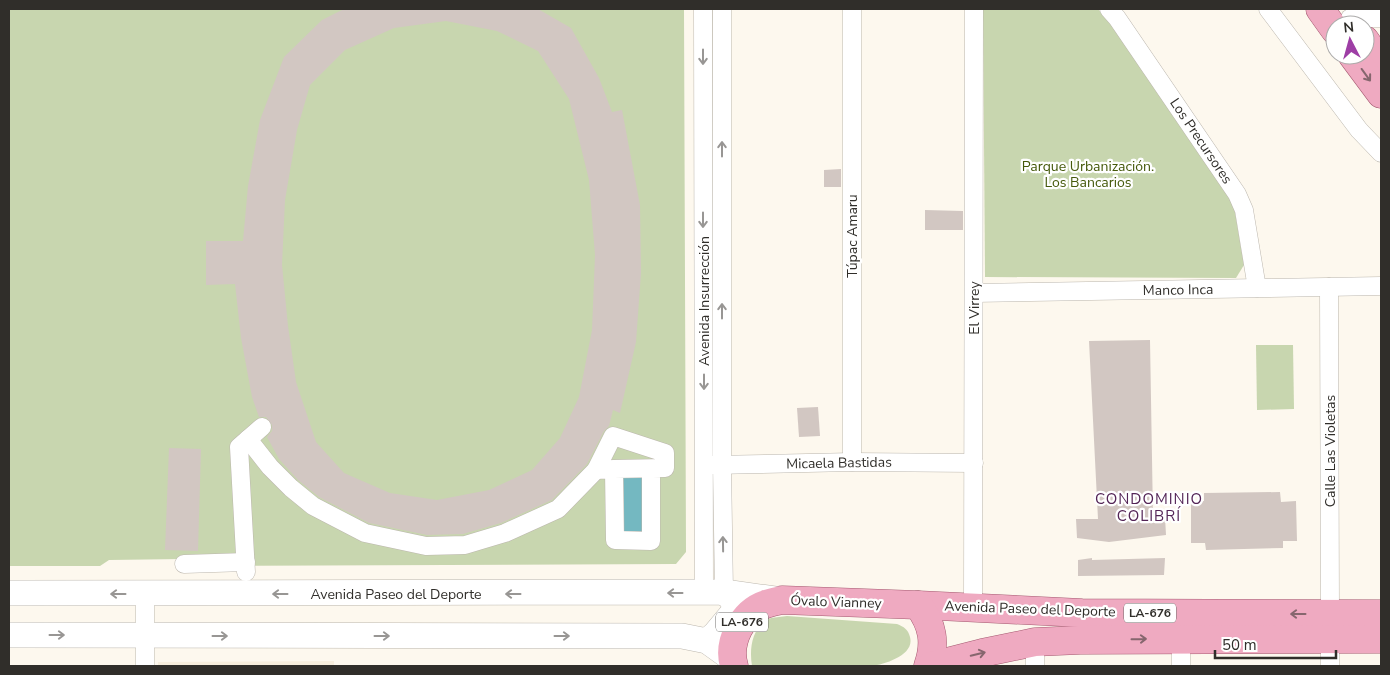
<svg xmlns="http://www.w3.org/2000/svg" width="1390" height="675" font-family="'Nunito Sans',sans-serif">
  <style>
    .built { fill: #f7eedd }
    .green { fill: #c8d6af }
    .water { fill: #74b8c1; stroke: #608f94 }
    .building { fill: #d2c7c2; fill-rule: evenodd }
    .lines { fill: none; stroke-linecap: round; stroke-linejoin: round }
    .street-casing { stroke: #bcb7ae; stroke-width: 19 }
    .secondary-casing { stroke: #bcb7ae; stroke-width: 26 }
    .primary-casing { stroke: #a55a71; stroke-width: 29 }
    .street { stroke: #fff; stroke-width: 18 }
    .secondary { stroke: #fff; stroke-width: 25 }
    .primary { stroke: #efaac1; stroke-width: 28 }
    .oneway { stroke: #989694 }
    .oneway2 { stroke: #86666e }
    .labels { text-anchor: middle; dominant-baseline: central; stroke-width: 4.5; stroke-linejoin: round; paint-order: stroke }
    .shield { fill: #fff; stroke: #6e6d6a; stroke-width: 1 }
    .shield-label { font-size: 12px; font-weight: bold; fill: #302e2a }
    .street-label { font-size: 14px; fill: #302e2a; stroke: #fff }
    .park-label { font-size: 14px; fill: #45590b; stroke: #fff }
    .neighbourhood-label { font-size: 15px; letter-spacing: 1px; fill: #532456; stroke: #fff }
  </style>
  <rect width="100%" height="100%" fill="#fdf8ee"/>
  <path class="built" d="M334 661V666H158V662Z"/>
  <g class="green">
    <path d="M9 9H684L686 552 676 564 197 566 183 559 109 560 100 566H9Z"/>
    <path d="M983 9H1098L1107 19 1233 200 1244 265 1236 278 985 277Z"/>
    <path d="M1256 345H1293L1294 409 1257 410Z"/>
    <path d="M787 616 897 624C904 627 908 629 910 637 915 655 885 664 872 666 859 668 845 666 833 666 806 666 779 666 752 666 749 648 752 626 771 618 776 617 782 617 787 616Z"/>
  </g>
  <path class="water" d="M619 473H649L648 534H619Z"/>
  <g class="building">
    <path d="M344 9H538L571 28 599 78 612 112 622 110 640 205 641 273 636 342 620 413 613 410 609 426 604 431 587 464 552 500 501 523 463 534 427 535 369 523 319 497 298 480 279 459 267 437 272 431V425L266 417H259L252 397 241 338 235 284 206 285V241H243L248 186 260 120 284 57 322 20ZM446 21 497 31 538 51 569 99 589 180 595 255 592 330 579 397 560 438 532 470 489 490 437 500 390 493 344 473 316 442 296 382 288 326 282 265 285 200 297 130 310 85 345 50 394 28Z"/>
    <path d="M841 169V187H824V170Z"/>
    <path d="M925 210 963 211V230H925Z"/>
    <path d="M1150 340 1153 517H1165L1166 535 1109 542 1077 538 1076 519H1098L1089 341Z"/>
    <path d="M818 407 820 436 799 437 797 408Z"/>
    <path d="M169 448 201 449 198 551 165 550Z"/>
    <path d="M1280 492 1281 502 1296 501 1297 541H1283V548L1206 550 1205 543H1191V502L1204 501V493Z"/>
    <path d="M1092 558V560L1165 558 1164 575 1078 576V560Z"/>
  </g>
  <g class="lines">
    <defs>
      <g id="street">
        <path d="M703 9 704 593"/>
        <path d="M722 9V465L724 592"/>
        <path d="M1109 9 1117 18 1237 194 1244 210 1257 288"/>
        <path d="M1268 9 1359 130 1381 153"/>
        <path d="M1350 18H1381"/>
        <path d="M1329 287 1330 614"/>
        <path d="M974 293 1381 286"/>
        <path d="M248 439 270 467 291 488 313 506 365 533 426 546 465 545 505 533 558 509 596 470"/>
        <path d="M852 462V9"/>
        <path d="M712 465 852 462 974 463"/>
        <path d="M614 469 596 470 613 436 665 453V468L614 469 615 540 651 541V469"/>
        <path d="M184 564 246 562"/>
        <path d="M246 572 239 447 262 427"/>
        <path d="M973 608 974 9"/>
        <path d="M1035 642V666"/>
        <path d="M145 666V593"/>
        <path d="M1181 666V638"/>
        <path d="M1330 666V639"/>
      </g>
      <g id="secondary">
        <path d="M9 593 724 592 782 600"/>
        <path d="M9 635 682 636 707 641 732 659"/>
        <path d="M707 641 715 634 735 610 732 599 724 592"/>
      </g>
      <g id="primary">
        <path d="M1320 9 1335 30"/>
        <path d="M1365 40 1381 63"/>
        <path d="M1352 55 1381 94"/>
        <path d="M918 605 1082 613 1381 614"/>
        <path d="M734 666C727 642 742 612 766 604 771 602 777 601 782 600L918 605C933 625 936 643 928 666"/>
        <path d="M931 666 982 653 1035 642 1080 640 1381 639"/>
      </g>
    </defs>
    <use href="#street" class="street-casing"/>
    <use href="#secondary" class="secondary-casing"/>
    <use href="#primary" class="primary-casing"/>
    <use href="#street" class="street"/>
    <use href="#secondary" class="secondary"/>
    <use href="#primary" class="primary"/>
  </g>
  <defs><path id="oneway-shaft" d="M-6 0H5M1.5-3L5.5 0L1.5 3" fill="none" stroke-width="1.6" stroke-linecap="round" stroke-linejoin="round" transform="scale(1.25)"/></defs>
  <g class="oneway">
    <use href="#oneway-shaft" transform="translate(703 57) rotate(90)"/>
    <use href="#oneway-shaft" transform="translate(722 149) rotate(-90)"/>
    <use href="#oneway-shaft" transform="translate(703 220) rotate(90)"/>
    <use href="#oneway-shaft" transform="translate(722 311) rotate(-90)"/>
    <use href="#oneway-shaft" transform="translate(704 382) rotate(90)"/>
    <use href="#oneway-shaft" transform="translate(723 544) rotate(-91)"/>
    <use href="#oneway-shaft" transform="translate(675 593) rotate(180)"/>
    <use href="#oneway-shaft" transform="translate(118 594) rotate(180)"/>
    <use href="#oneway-shaft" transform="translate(280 594) rotate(-180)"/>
    <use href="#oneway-shaft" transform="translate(513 594) rotate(180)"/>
    <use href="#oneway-shaft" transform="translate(57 635)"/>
    <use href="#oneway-shaft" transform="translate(220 636)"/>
    <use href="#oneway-shaft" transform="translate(382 636)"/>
    <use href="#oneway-shaft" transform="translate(562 636)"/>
  </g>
  <g class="oneway2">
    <use href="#oneway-shaft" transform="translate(1366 75) rotate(54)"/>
    <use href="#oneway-shaft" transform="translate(1298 614) rotate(-180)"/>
    <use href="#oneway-shaft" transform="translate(1139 639) rotate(-1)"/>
    <use href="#oneway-shaft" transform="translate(978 654) rotate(-14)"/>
  </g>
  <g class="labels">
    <g class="shield">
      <rect x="1124" y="603.5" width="52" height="19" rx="4"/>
      <rect x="716" y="612.5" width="52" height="19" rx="4"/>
    </g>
    <g class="shield-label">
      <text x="1150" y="613">LA-676</text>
      <text x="742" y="622">LA-676</text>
    </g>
    <g class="street-label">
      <text transform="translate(1201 141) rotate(56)">Los Precursores</text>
      <text transform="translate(852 236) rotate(-90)">Túpac Amaru</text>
      <text transform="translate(1178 290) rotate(-1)">Manco Inca</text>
      <text transform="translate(704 301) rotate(-90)">Avenida Insurrección</text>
      <text transform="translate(974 308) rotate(-90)">El Virrey</text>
      <text transform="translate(1330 451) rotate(-90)">Calle Las Violetas</text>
      <text transform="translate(839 463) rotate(-1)">Micaela Bastidas</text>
      <text x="396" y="594">Avenida Paseo del Deporte</text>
      <text transform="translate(836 602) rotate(2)">Óvalo Vianney</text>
      <text transform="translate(1030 609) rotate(2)">Avenida Paseo del Deporte</text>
    </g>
    <g class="park-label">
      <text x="1088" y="166">Parque Urbanización.<tspan x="1088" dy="16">Los Bancarios</tspan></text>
    </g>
    <g class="neighbourhood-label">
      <text x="1149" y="499">CONDOMINIO<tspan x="1149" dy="17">COLIBRÍ</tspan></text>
    </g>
  </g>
  <rect width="1390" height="675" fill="none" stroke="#302e2a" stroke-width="20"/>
  <g transform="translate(1350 40) rotate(354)"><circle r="24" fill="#ffffff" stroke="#acabaa"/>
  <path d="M0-4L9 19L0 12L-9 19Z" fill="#9e3ea5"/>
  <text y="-8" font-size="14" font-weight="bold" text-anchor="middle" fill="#302e2a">N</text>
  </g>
  <path d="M1215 650v8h121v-8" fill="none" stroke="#302e2a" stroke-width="2.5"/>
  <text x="1222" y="650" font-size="15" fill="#302e2a" stroke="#ffffff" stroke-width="4" paint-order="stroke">50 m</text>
</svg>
